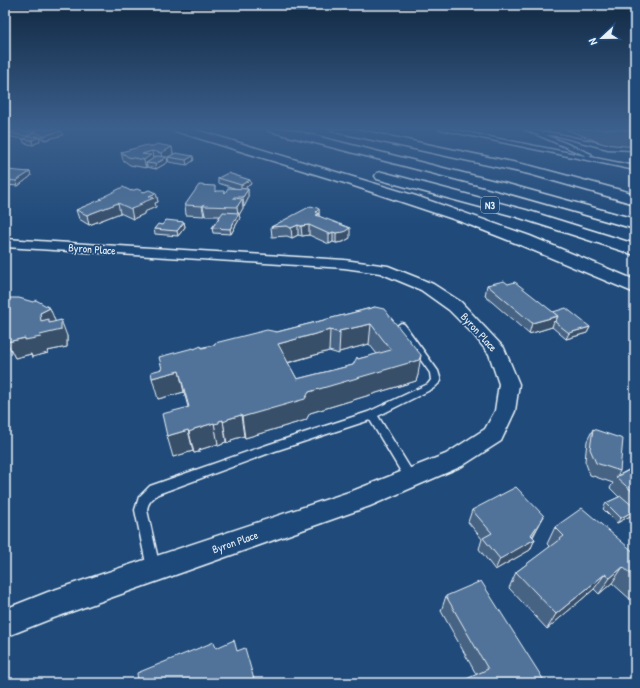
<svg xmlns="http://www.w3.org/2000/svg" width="640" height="688" font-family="'Patrick Hand',sans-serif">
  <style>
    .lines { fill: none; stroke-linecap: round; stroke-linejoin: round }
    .lane-casing { stroke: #e8f1f8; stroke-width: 3 }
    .street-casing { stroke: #e8f1f8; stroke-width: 3 }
    .highway-casing { stroke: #e8f1f8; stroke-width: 3 }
    .lane { fill: #1f4a7a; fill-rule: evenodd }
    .street { fill: #1f4a7a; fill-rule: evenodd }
    .highway { fill: #1f4a7a; fill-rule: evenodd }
    .wall { fill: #466384; stroke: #e8f1f8; fill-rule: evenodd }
    .shaded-wall { fill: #39506b; stroke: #e8f1f8 }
    .building { fill: #517399; stroke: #e8f1f8; fill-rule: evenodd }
    .labels { text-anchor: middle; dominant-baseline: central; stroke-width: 3.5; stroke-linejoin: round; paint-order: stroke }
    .shield { fill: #1f4a7a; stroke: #acbfd2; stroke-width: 1 }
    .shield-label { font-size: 10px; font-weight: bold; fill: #e8f1f8 }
    .street-label { font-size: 11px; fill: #e8f1f8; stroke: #1f4a7a }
  </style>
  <rect width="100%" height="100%" fill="#1f4a7a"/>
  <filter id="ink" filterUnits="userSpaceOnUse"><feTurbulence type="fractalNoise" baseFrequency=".025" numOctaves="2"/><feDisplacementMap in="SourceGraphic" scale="8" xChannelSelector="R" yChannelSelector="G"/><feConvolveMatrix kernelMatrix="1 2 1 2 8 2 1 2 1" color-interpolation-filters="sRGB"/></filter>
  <g filter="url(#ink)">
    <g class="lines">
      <defs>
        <g id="lane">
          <path d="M439 129H450L635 166V170Z"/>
          <path d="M524 129 558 134 608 145 635 146V150L608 149 558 136 546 135 591 154 592 155 589 157Z"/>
          <path d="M401 323 404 324 438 371 441 381 434 388 378 416 415 476 417 479 415 482 411 484 407 482 370 420 275 451 158 494C152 499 148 502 147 510L160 568 158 573 153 574 148 573 135 510 139 497 150 486 267 445 368 412 428 384 431 380 430 373 397 326Z"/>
        </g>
        <path id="street" d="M5 239 344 260 388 266 433 284 461 302 504 348 519 384 515 411 501 441 462 466 370 506 48 620 5 637V609L48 592 355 490 446 454 485 429 495 411 499 384 489 354 474 335 449 310 421 290 380 273 344 268 5 247Z"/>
        <g id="highway">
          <path d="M173 129H193L416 196 530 236 635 280V293L518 244 462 222 348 184 175 131Z"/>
          <path d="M267 129H288L511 185 635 219V229L501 191 269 131Z"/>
          <path d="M330 129H355L531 166 635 194V204L529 174 336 132Z"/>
          <path d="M382 172 526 210 635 244V255L514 216 377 179 375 176 377 173Z"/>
        </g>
      </defs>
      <use href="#lane" class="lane-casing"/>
      <use href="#street" class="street-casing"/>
      <use href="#highway" class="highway-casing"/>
      <use href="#lane" class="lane"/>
      <use href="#street" class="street"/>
      <use href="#highway" class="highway"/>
    </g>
    <g class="wall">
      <path d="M21 129H57L62 131 63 135 45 140 35 135 36 136 39 137 40 141 33 145 24 143 23 139 11 137 9 133 23 131Z"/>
      <path d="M565 129H635V147L604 144Z"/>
      <path d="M151 147H172L173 154 194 160 187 165 169 162 168 158 167 159 168 162 156 169 147 167 146 168 130 165 123 160 121 152Z"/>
      <path d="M5 171 30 172 31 176 18 186 5 185Z"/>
      <path d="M218 178 251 184 243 189H248V199L244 207 243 206V208L239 215 240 218 231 234 213 233 212 228 220 216H205V215L204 216 186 215 185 205 237 189 218 183Z"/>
      <path d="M131 191 156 193 158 202 155 203 156 207 144 212V214L133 219 120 213 89 225 79 219 76 210 101 200 100 199 105 197V196Z"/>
      <path d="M319 209V216L350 238 343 242 336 243 333 242 329 244 309 235 302 236 298 235 292 238 287 236 272 237 271 227Z"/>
      <path d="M184 222 185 227 178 236 155 234 154 229 162 225Z"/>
      <path d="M508 284 553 312 590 327 587 333 566 339 552 327 529 334 485 296 487 285Z"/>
      <path d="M5 298 55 321 67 336V347L47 351 48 353 32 357 31 354 15 358 8 343 5 342Z"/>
      <path d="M375 307 418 375 416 381 310 413 306 420 245 438 244 436 231 440 232 442 227 443 226 442 223 443V444L218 446V444L199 450V452L194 453 193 451 173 457 188 407 184 392 158 399 162 369 194 349 277 332ZM369 344 377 354 358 359 353 365 297 379 288 363 329 351 339 354V352Z"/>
      <path d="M593 429 620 471 617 476 634 467 635 466V512L632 515 617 523 603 509 606 503 619 497 610 488 613 483 590 475 585 461 587 441Z"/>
      <path d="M472 510 544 516 538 527 533 537 535 539 530 550 495 570 479 549 482 539 468 522Z"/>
      <path d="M555 527 635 553V596L631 600 612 583 599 594 594 589 547 629 509 588 516 572 550 547 547 544Z"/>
      <path d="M446 596 544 683 476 674 441 611Z"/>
    </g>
    <g class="shaded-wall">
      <path d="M6 129H14L15 131 7 134 5 130Z"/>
      <path d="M35 129H48L33 131 36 137 28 140 27 136 31 134 29 131Z"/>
      <path d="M62 131 63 135 45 140 43 136Z"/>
      <path d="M39 137 40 141 33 145 32 140Z"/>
      <path d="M172 147 173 155 168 157V158L167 159 168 162 156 169 155 164 163 160 161 153Z"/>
      <path d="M152 151 153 160 146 163 147 167 146 168 142 154Z"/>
      <path d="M193 156 194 160 187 165 186 160Z"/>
      <path d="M30 172 31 176 18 186 16 181Z"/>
      <path d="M250 180 251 184 241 190V185Z"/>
      <path d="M248 189V199L244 207 243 197Z"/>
      <path d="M156 193 158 202 155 203 156 207 144 212V214L133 219 131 209 149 196Z"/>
      <path d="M242 199 243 208 239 215 240 218 231 234 230 229 238 215 237 207Z"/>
      <path d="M118 203 120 213 89 225 87 215Z"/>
      <path d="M205 204 203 206 205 215 204 216 202 206Z"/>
      <path d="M319 209V223L316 212Z"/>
      <path d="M184 222 185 227 178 236 177 231Z"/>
      <path d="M298 225V235L292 238 291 228Z"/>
      <path d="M309 225V235L302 236 301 226Z"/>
      <path d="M350 228V238L343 242 336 243V233Z"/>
      <path d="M333 232V242L329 244V234Z"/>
      <path d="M50 308 56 323 61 320 67 336V347L47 351 48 353 32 357 31 354 15 358 7 342 40 335V313Z"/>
      <path d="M558 316 555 322 554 321 552 327 529 334 532 323Z"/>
      <path d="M371 324 369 344 339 352 340 333 339 331Z"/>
      <path d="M590 327 587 333 566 339 569 333Z"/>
      <path d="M330 330 329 351 279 365 278 344Z"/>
      <path d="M421 355 418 375 416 381 310 413 306 420 245 438 242 417 309 392Z"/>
      <path d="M179 371 184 392 158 399 152 378Z"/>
      <path d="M241 415 244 436 231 440 232 442 227 443 223 422 228 419Z"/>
      <path d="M223 420 226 442 223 443V444L218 446 214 424 219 421Z"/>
      <path d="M214 423 218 444 199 450V452L194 453 189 432 194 429Z"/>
      <path d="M188 430 193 451 173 457 167 436Z"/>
      <path d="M635 510V511L632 515 617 523 621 518Z"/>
      <path d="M544 516 538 527 528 543 535 539 530 550 495 570 500 559 531 535Z"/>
      <path d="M623 567 612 583 599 594 610 578Z"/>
      <path d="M605 574 594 589 547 629 556 614Z"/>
    </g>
    <g class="building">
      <path d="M26 129H35L29 131Z"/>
      <path d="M39 129H57L62 131 43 136 33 131Z"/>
      <path d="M611 129H635V131Z"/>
      <path d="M17 130 34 133 27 136 9 133Z"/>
      <path d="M30 136 39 137 32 140 23 139Z"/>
      <path d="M157 144 172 147 161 153 152 151 142 154 151 155 144 160 128 157 121 152 147 145 151 147Z"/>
      <path d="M176 153 193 156 186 160 168 157Z"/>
      <path d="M157 156 167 157 155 164 146 163Z"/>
      <path d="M7 170 30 172 16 181 5 180V171Z"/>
      <path d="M228 173 250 180 241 185 218 178Z"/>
      <path d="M199 185 215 186V192L216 191H224L225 193 228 188 248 189 243 197H234L233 198 242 199 237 207 203 206 205 204 202 206 185 205Z"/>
      <path d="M123 187 131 191 137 189 144 192 149 190 156 193 149 196 154 198 139 204 142 205 131 209 118 203 87 215 76 210 102 199H100L106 196H105Z"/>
      <path d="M311 206 317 208 319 209 316 212 319 214 316 215 350 228 344 232 336 233 333 232 329 234 309 225 301 226 298 225 291 228 287 226 271 227Z"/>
      <path d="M223 212 239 213 230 229 212 228Z"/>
      <path d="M166 220 184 222 177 231 154 229 158 224 162 225Z"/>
      <path d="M504 281 508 284 515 282 558 316 532 323 487 285Z"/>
      <path d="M5 298H19L33 302 36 300 50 308 40 313 41 321 49 319V323L61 320V330L40 335 41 337 25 340V338L7 342 8 329 5 328Z"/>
      <path d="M375 307 384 309 421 355 419 360 309 392 305 399 242 417 241 415 228 419V420L223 422V420L219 421V423L214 424V423L194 429V430L189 432 188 430 167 436 162 414 189 407 179 371 152 378 151 372 162 369 159 357 193 348 194 349 201 346 202 348 215 345V343L267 330 277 332ZM371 324 391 350 358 359 357 357 353 365 297 379 278 344 330 330 340 333 339 331Z"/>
      <path d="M566 308 590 327 569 333 555 322 556 319H557V318L558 316 553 312Z"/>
      <path d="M593 429 623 439 620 471 596 463 590 449Z"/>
      <path d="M635 467V494L616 477Z"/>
      <path d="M516 487 544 516 531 535 535 539 500 559 483 538 492 533 472 510Z"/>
      <path d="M621 496 635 508V510L621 518 606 503Z"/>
      <path d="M582 508 635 553V578L623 567 610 578 605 574 556 614 516 572 564 536 555 527Z"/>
      <path d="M481 581 545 682 542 683H458L488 669 446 596Z"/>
      <path d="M234 640 237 651 245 648 255 683H138L137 673 214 642 216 648Z"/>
    </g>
  </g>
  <linearGradient id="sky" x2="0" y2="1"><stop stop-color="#112943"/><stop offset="0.57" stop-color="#3c608d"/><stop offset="1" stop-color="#3c608d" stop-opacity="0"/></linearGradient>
  <rect width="640" height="226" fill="url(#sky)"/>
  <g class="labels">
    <rect class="shield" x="481" y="197" width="18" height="16" rx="3"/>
    <g class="shield-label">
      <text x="490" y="205">N3</text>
    </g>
    <g class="street-label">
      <text transform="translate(92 249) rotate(4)">Byron Place</text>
      <text transform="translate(479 332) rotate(48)">Byron Place</text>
      <text transform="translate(235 542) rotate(-19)">Byron Place</text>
    </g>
  </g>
  <rect width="640" height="688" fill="none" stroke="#1f4a7a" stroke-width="20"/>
  <rect x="10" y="10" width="620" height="668" fill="none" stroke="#e8f1f8" stroke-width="1.5" filter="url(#ink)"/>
  <g transform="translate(602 38) rotate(248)" stroke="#1f4a7a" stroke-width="3" paint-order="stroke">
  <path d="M0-3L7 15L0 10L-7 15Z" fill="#e8f1f8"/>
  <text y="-6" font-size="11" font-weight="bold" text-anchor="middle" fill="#e8f1f8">N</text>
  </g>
</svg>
